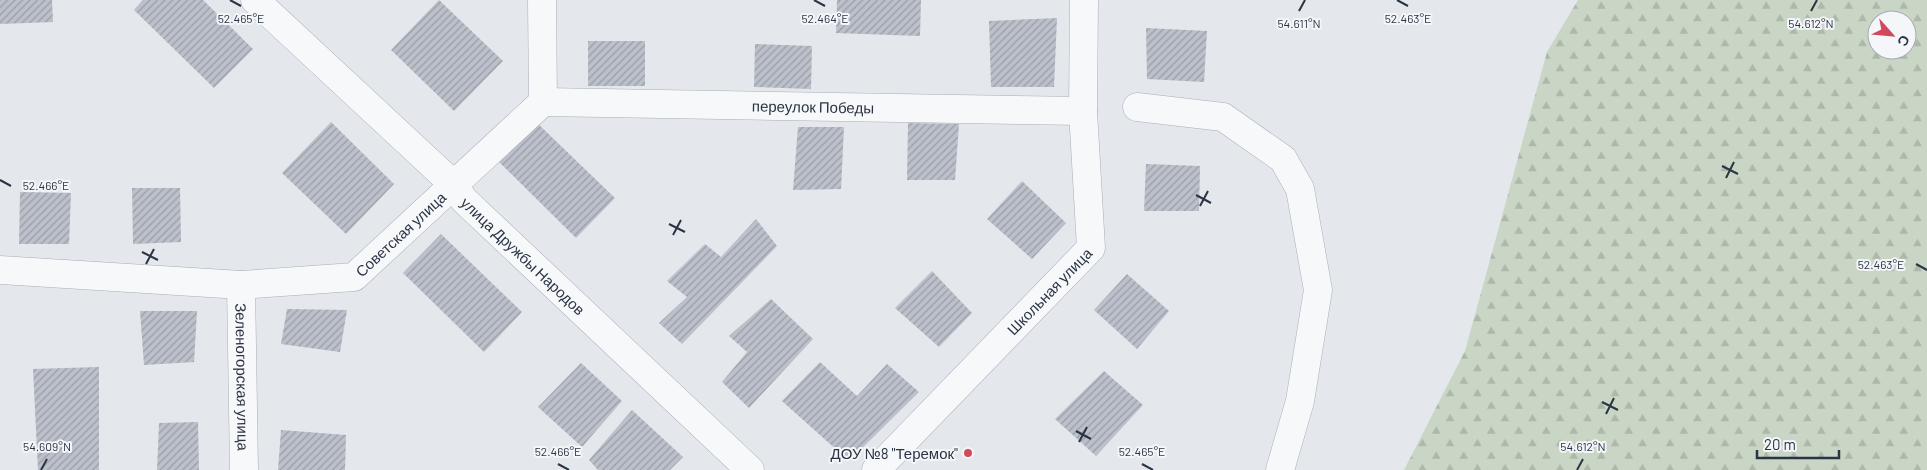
<svg xmlns="http://www.w3.org/2000/svg" width="1927" height="470" font-family="Barlow,sans-serif">
  <style>
    .forest { fill: url(#forest-firs); fill-rule: evenodd }
    .building { fill: url(#building-hatch) }
    .lines { fill: none; stroke-linecap: round; stroke-linejoin: round }
    .minor-casing { stroke: #a9aeb7; stroke-width: 29 }
    .minor { stroke: #f7f8fa; stroke-width: 28 }
    .ticks { fill: none; stroke: #2b3445; stroke-width: 2 }
    .poi-dot { fill: #d1495b; stroke: #f4f6f9; stroke-width: 2 }
    .labels { text-anchor: middle; dominant-baseline: central; stroke-width: 4; stroke-linejoin: round; paint-order: stroke }
    .street-label { font-size: 15px; fill: #2b3445; stroke: #f4f6f9 }
    .poi-label { font-size: 15px; fill: #2b3445; stroke: #f4f6f9; text-anchor: end }
    .ticks-label { font-size: 12px; text-anchor: middle; fill: #2b3445; stroke: #f4f6f9; stroke-width: 4; stroke-linejoin: round; paint-order: stroke }
  </style>
  <defs>
    <pattern id="forest-firs" width="22" height="20" patternUnits="userSpaceOnUse" patternTransform="scale(1.25)"><rect width="22" height="20" fill="#c9d6c5"/><path d="M5 1l3.5 6h-7zM16 11l3.5 6h-7z" fill="#adb8ab"/></pattern>
    <pattern id="building-hatch" width="6" height="6" patternUnits="userSpaceOnUse" patternTransform="scale(1.25)"><rect width="6" height="6" fill="#bbc0ca"/><path d="M-1 1l2-2M0 6l6-6M5 7l2-2" fill="none" stroke="#989da6"/></pattern>
  </defs>
  <rect width="100%" height="100%" fill="#e4e7ec"/>
  <path class="forest" d="M1578 0H1927V470H1404L1465 351 1547 52ZM1877 20H1907V50H1877Z"/>
  <g class="building">
    <path d="M0 0H52L53 22 0 24Z"/>
    <path d="M143 0H203L253 49 214 88 134 10Z"/>
    <path d="M439 0 503 61 454 111 391 50Z"/>
    <path d="M837 0H921L920 36 836 33Z"/>
    <path d="M1057 18 1054 87H991L989 21Z"/>
    <path d="M1146 28 1207 31 1204 82 1147 79Z"/>
    <rect x="588" y="41" width="57" height="45"/>
    <path d="M755 44 812 46 811 89 754 87Z"/>
    <path d="M534 120 615 198 576 238 496 159Z"/>
    <path d="M331 122 394 184 346 234 282 173Z"/>
    <path d="M908 123 959 124 955 180H907Z"/>
    <path d="M798 127H844L841 189 793 190Z"/>
    <path d="M1146 164 1200 166 1199 211H1144Z"/>
    <path d="M1022 181 1066 223 1032 259 987 219Z"/>
    <path d="M132 188H180L181 242 133 244Z"/>
    <path d="M20 192 71 193 69 244H19Z"/>
    <path d="M756 219 777 246 682 344 659 323 687 297 667 281 705 244 721 257Z"/>
    <path d="M441 234 522 312 484 352 403 273Z"/>
    <path d="M932 271 972 313 939 347 895 308Z"/>
    <path d="M1127 274 1169 311 1137 349 1094 310Z"/>
    <path d="M771 299 813 339 749 408 722 382 747 352 729 336Z"/>
    <path d="M287 309 347 310 340 352 281 344Z"/>
    <path d="M140 311H197L194 362 144 365Z"/>
    <path d="M820 362 857 396 887 364 919 392 849 461 782 401Z"/>
    <path d="M581 363 622 401 582 447 538 407Z"/>
    <path d="M99 367V470H38L33 369Z"/>
    <path d="M1104 371 1143 405 1096 456 1055 419Z"/>
    <path d="M632 410 683 457 670 470H598L589 460Z"/>
    <path d="M198 422 199 470H157L159 423Z"/>
    <path d="M281 430 346 435 345 470H278Z"/>
  </g>
  <g class="lines">
    <defs>
      <g id="minor">
        <path id="s1" d="M255 0 453 184 464 200 750 470"/>
        <path id="s2" d="M543 102 1083 111"/>
        <path d="M1137 107 1223 117 1283 159 1300 189 1318 290 1300 401 1280 470"/>
        <path id="s3" d="M0 270 241 285 354 277 543 102 542 0"/>
        <path id="s4" d="M241 285 244 470"/>
        <path id="s5" d="M876 470 1091 248 1083 111 1084 0"/>
      </g>
    </defs>
    <use href="#minor" class="minor-casing"/>
    <use href="#minor" class="minor"/>
  </g>
  <path class="ticks" d="M230 0 241 6M814 0 825 6M1397 0 1408 6M1299 11 1305 0M1811 11 1817 0M1722 166 1738 174M1726 178 1734 162M0 180 11 186M1196 195 1211 203M1200 206 1208 191M669 224 685 232M673 235 681 220M142 252 158 260M146 264 154 249M1916 264 1927 270M1602 402 1618 410M1606 414 1614 398M1076 431 1091 439M1079 442 1087 427M558 464 569 470M1142 464 1153 470M41 470 47 459M1577 470 1583 459"/>
  <circle class="poi-dot" cx="968" cy="453" r="5"/>
  <g class="labels">
    <g class="street-label">
      <text stroke="none"><textPath href="#s2" startOffset="270">переулок Победы</textPath></text>
      <text stroke="none"><textPath href="#s3" startOffset="418">Советская улица</textPath></text>
      <text stroke="none"><textPath href="#s1" startOffset="371">улица Дружбы Народов</textPath></text>
      <text stroke="none"><textPath href="#s5" startOffset="249">Школьная улица</textPath></text>
      <text stroke="none"><textPath href="#s4" startOffset="92">Зеленогорская улица</textPath></text>
    </g>
    <g class="poi-label">
      <text x="958" y="453">ДОУ №8 "Теремок"</text>
    </g>
  </g>
  <g class="ticks-label">
    <text x="241" y="23">52.465°E</text>
    <text x="825" y="23">52.464°E</text>
    <text x="1408" y="23">52.463°E</text>
    <text x="1299" y="28">54.611°N</text>
    <text x="1811" y="28">54.612°N</text>
    <text x="46" y="190">52.466°E</text>
    <text x="1881" y="269">52.463°E</text>
    <text x="47" y="451">54.609°N</text>
    <text x="1583" y="451">54.612°N</text>
    <text x="558" y="456">52.466°E</text>
    <text x="1142" y="456">52.465°E</text>
  </g>
  <g transform="translate(1892 35) rotate(117)"><circle r="24" fill="#f4f6f9" stroke="#a4a8b1"/>
  <path d="M0-4L9 19L0 12L-9 19Z" fill="#d1495b"/>
  <text y="-8" font-size="14" font-weight="bold" text-anchor="middle" fill="#2b3445">С</text>
  </g>
  <path d="M1757 450v8h82v-8" fill="none" stroke="#2b3445" stroke-width="2.5"/>
  <text x="1764" y="450" font-size="15" fill="#2b3445" stroke="#f4f6f9" stroke-width="4" paint-order="stroke">20 m</text>
</svg>
